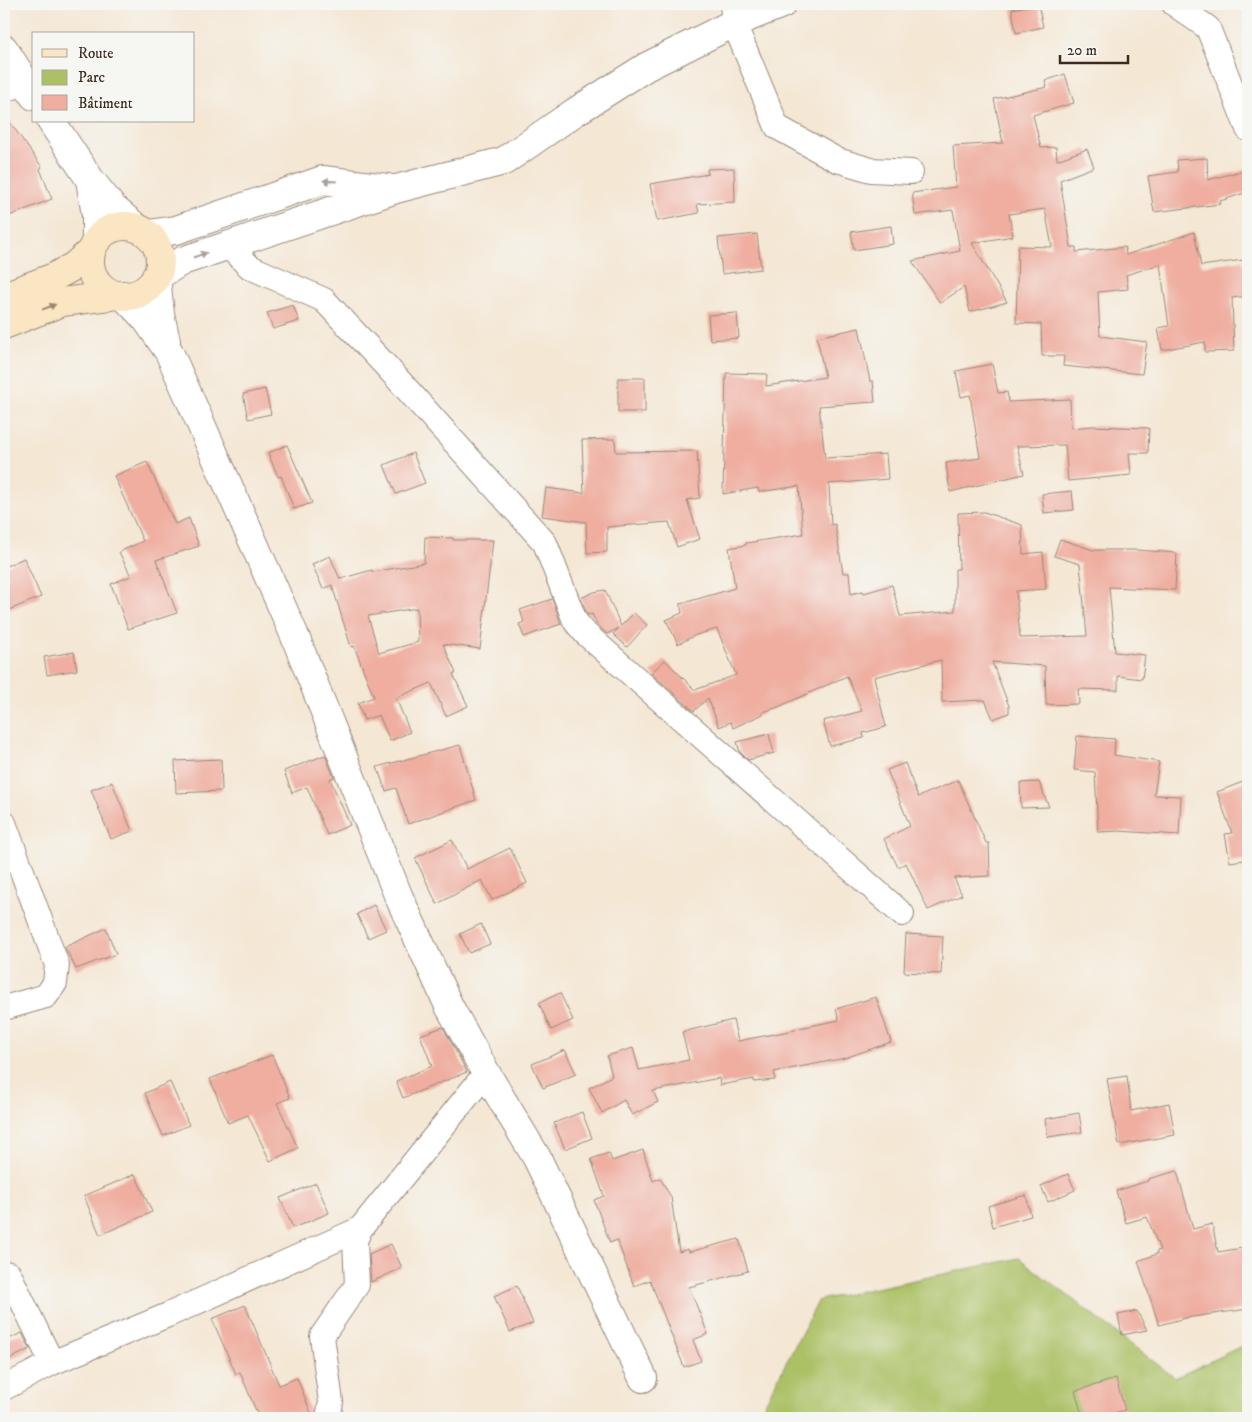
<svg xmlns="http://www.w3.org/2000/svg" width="1252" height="1422" font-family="'IM FELL DW Pica',serif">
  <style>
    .green { fill: #acc166; stroke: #747642 }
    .building { fill: #efaea0; fill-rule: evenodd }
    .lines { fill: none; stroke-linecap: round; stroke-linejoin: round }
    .minor-casing { stroke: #988879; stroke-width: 26 }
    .tertiary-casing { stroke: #988879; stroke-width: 30 }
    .secondary-casing { stroke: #988879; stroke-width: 30 }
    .minor { stroke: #fff; stroke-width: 24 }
    .tertiary { stroke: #fff; stroke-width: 28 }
    .secondary { stroke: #fbe6c3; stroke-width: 28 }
    .oneway { fill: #a79f9a }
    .oneway2 { fill: #9b8870 }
  </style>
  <rect width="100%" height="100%" fill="#f6f6f2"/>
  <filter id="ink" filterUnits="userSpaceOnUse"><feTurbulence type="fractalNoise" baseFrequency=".02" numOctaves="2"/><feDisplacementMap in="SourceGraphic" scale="10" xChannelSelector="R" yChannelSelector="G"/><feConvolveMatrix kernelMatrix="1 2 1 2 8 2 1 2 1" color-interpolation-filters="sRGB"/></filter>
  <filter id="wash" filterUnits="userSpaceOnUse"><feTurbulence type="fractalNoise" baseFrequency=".0096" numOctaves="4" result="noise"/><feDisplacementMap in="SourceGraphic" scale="20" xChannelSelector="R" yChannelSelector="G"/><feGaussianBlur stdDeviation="1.12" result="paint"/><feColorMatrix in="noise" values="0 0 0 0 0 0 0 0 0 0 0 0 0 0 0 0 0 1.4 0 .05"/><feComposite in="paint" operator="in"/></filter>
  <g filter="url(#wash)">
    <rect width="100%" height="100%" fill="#f4e7d4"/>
    <path class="green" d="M1019 1258 1175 1378 1248 1343V1418H757L819 1300Z"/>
    <g id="blocks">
      <g class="building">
        <path d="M1038 4 1043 27 1016 33 1012 9Z"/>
        <path d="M1065 74 1074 103 1033 115 1041 148 1056 147 1057 160 1087 149 1094 167 1060 180 1071 247H1076V252L1125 247 1126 255 1194 232 1201 266 1243 260 1248 296 1232 298 1234 351 1205 352V342L1162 350 1158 328 1169 326 1160 264 1126 275 1128 289 1098 292 1100 336 1147 342 1142 374 1063 366 1064 356H1042L1041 324 1016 323 1018 246 1052 247 1045 209 1009 214 1013 236 972 243 1007 302 970 312 964 287 940 303 912 261 960 251 953 210 915 215 912 193 956 187 953 146 1003 143 994 99 1047 87 1045 81Z"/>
        <path d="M4 114 42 167 40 169 52 199 4 218Z"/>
        <path d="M1207 158 1208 180 1248 169V192L1220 201 1221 204 1154 212 1148 176 1178 172 1177 160Z"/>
        <path d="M734 168 735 202 697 204 699 213 657 221 650 184 708 174 707 169Z"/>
        <path d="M891 226 893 244 854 250 851 232Z"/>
        <path d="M757 234 761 269 722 274 718 238Z"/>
        <path d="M293 305 299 321 273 329 267 313Z"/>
        <path d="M737 313 739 338 710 340 708 315Z"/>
        <path d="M859 328 870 381H873L875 402 819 406 825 458 886 454 888 479 829 484 831 525 835 524 843 573H849L851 594 863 591 864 593 892 585 900 616 955 611V569H959L958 513 984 512 1022 525 1023 554 1043 552 1046 589 1016 591 1020 638 1087 636 1080 564 1054 556 1060 539 1093 550H1137L1177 553 1175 590 1109 587 1115 652 1145 655 1142 679 1118 676V690L1078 689 1079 704 1046 705 1045 666 992 662 1009 706V713L993 719 985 700 942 702 941 660 874 677 886 727 863 733 864 738 830 746 823 721 862 711 847 676 776 708 763 712V714L733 728 731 722 719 727 708 698 694 711 651 673 665 660 695 690 736 675 717 629 696 635 678 644 666 620 682 613 680 604 735 588 729 548 746 545V543L803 534 799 486 759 492 758 488 723 494 726 373 767 374 766 386 825 377 817 337Z"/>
        <path d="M992 364 998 393 1007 392 1009 402 1070 399 1071 428 1092 426 1149 428 1148 453H1129L1131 475 1068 481 1065 445 1017 446 1024 474 950 492 946 463 980 458 970 395 961 397 956 371Z"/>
        <rect x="618" y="378" width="27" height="34"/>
        <path d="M265 389 271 414 248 419 243 394Z"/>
        <path d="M615 439 616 452 697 451 700 498 687 500 700 539 677 547 669 522 607 527V552L587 553 586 522 542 516 546 488 584 493 582 440Z"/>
        <path d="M287 445 312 503 294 509 281 476 278 477 268 453Z"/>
        <path d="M413 453 425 483 396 494 384 465Z"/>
        <path d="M147 462 175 524 189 518 199 546 156 560 177 613 128 629 111 584 131 576 119 552 143 541 114 476Z"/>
        <path d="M1072 491 1074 510 1044 513 1042 494Z"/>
        <path d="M425 537 453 538V540H493L480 649 443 644 456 673 453 674 468 706 446 716 431 683 396 698 410 732 390 741 379 715 364 720 358 703 374 697 354 646 351 647 332 585 323 589 312 564 330 556 340 579 372 570 373 572 424 563ZM417 608 418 642 379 653 368 616Z"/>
        <path d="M24 558 41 597 4 612V567Z"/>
        <path d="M605 590 621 626 634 613 647 625 627 647 613 634 619 628 607 634 597 625 592 614 588 615 587 614 581 598 594 592Z"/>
        <path d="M552 599 561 624 524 637 519 624 524 622 520 610Z"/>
        <path d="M74 652 77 670 47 675 44 657Z"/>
        <path d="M769 734 774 753 748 760 740 752 737 742Z"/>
        <path d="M1077 736 1115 739 1114 755 1159 762 1154 795 1181 796 1179 835 1119 831 1098 832 1095 772 1074 770Z"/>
        <path d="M460 745 476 800 408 824 396 788 386 791 377 767Z"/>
        <path d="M325 755 334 777 330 779 350 825 327 835 307 787 292 793 284 771Z"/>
        <path d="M221 759 222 791 176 793 175 761Z"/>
        <path d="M905 763 918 797 958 780 986 843H989L990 876 954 878 962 895 928 910 906 863 898 867 884 839 910 826 887 770Z"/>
        <path d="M1248 780V870L1247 871 1243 860 1230 862 1225 834 1232 833 1217 792Z"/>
        <path d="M112 782 132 831 111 839 91 790Z"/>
        <path d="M1039 782 1049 807 1021 808 1020 783Z"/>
        <path d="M452 840 467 869 510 848 527 883 492 900 482 880 437 904 415 858Z"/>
        <path d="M374 905 386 930 368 938 357 914Z"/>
        <path d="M481 924 490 944 469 953 460 934Z"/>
        <path d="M106 928 116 954 76 969 65 947Z"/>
        <path d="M906 934 943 936 941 974 904 972Z"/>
        <path d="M560 993 573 1020 551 1030 539 1003Z"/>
        <path d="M876 997 891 1042 845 1058 774 1072 775 1080 754 1082V1079L720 1085 719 1078 653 1091 658 1102 632 1115 624 1100 602 1113 589 1088 612 1076 607 1056 633 1048 639 1070 689 1060 682 1032 733 1020 738 1041 795 1030V1029L839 1020 836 1009Z"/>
        <path d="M443 1027 467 1072 403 1098 396 1081 432 1066 420 1035Z"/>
        <path d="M565 1050 576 1074 543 1088 532 1064Z"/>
        <path d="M272 1055 290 1098 277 1103 298 1148 270 1161 248 1115 228 1123 210 1079Z"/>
        <path d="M1127 1076 1131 1111 1169 1103 1175 1135 1119 1145 1107 1079Z"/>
        <path d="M170 1082 189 1125 163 1136 145 1093Z"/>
        <path d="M582 1112 592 1138 565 1149 554 1123Z"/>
        <path d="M1079 1113 1082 1132 1048 1137 1045 1119Z"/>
        <path d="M643 1150 653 1181 660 1178 671 1197 679 1252 688 1249 689 1252 739 1239 748 1271 689 1287 708 1334 693 1340 701 1361 684 1367 650 1280 634 1286 617 1240 610 1243 594 1200 604 1196 591 1159 609 1153 612 1161Z"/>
        <path d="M1177 1171 1193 1229 1212 1224 1218 1252 1248 1247V1309L1185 1318 1159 1325 1138 1261 1157 1254V1251L1160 1250 1147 1217 1126 1223 1116 1191 1148 1181V1179Z"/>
        <path d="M135 1174 152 1212 100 1235 84 1196Z"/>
        <path d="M1068 1174 1075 1190 1048 1202 1041 1186Z"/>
        <path d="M316 1183 329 1213 293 1228 280 1198Z"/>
        <path d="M1026 1195 1031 1216 993 1227 988 1206Z"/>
        <path d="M391 1244 402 1268 371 1282 369 1254Z"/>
        <path d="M517 1286 533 1323 510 1332 494 1296Z"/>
        <path d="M245 1305 279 1385 297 1378 311 1413 297 1418H259L240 1372 236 1374 212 1319Z"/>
        <path d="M1137 1311 1147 1330 1122 1335 1118 1315Z"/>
        <path d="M22 1333 30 1349 4 1362V1341Z"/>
        <path d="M1116 1379 1125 1410 1096 1418H1083L1075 1391Z"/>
      </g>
    </g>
  </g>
  <g filter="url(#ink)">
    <use href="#blocks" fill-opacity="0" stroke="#988879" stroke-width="1"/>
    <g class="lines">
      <defs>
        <g id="minor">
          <path d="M732 4 734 23 777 127 837 160 871 170 911 172"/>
          <path d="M1174 4 1208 28 1248 129"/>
          <path d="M4 89 26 84"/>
          <path d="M228 246 250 267 324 300 386 366 545 543 575 621 586 634 902 914"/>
          <path d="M4 823 57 965 55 983 46 996 4 1008"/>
          <path d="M4 1273 9 1274 52 1363"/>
          <path d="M4 1388 52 1363 168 1315 360 1229"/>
          <path d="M328 1418 331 1402 322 1336 357 1285 355 1241 360 1229 486 1073"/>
        </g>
        <g id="tertiary">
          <path d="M4 49 34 96"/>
          <path d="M51 121 89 178 113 208 137 228"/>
          <path d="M90 180 96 215V241"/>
          <path d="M148 234 176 230 323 180 387 188"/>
          <path d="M123 295 146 319 169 352 294 634 398 895 449 1006 486 1073 537 1158 643 1378"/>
          <path d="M166 341 160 314 156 277 182 261 396 189 504 161 575 112 646 67 734 23 782 4"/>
        </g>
        <g id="secondary">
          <circle cx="125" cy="261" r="35"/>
          <path d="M4 296 54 277 74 266 91 251"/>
          <path d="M4 325 62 302 117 295"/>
        </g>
      </defs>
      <use href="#minor" class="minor-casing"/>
      <use href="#tertiary" class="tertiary-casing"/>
      <use href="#secondary" class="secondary-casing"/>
      <use href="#minor" class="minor"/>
      <use href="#tertiary" class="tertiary"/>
      <use href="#secondary" class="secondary"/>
    </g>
    <defs><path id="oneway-solid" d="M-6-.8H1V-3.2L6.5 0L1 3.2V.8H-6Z" transform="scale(1.25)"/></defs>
    <g class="oneway">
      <use href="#oneway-solid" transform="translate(330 181) rotate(-176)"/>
      <use href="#oneway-solid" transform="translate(200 255) rotate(-19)"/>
    </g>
    <use class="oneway2" href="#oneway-solid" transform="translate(49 307) rotate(-21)"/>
  </g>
  <rect width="1252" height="1422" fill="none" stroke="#f6f6f2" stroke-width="20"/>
  <rect x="32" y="32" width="162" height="90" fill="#f6f6f2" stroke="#aba49d"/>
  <rect x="42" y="49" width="25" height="8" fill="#fbe6c3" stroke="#aba49d"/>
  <text x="78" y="58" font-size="15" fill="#3b2a1e">Route</text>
  <rect x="42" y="70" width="25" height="15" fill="#acc166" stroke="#aba49d"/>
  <text x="78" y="82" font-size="15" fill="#3b2a1e">Parc</text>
  <rect x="42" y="95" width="25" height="15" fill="#efaea0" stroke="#aba49d"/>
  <text x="78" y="108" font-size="15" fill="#3b2a1e">Bâtiment</text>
  <path d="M1060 55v8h68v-8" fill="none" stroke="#3b2a1e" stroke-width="2.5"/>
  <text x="1067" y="55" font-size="15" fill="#3b2a1e" stroke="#f6f6f2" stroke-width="4" paint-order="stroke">20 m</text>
</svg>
